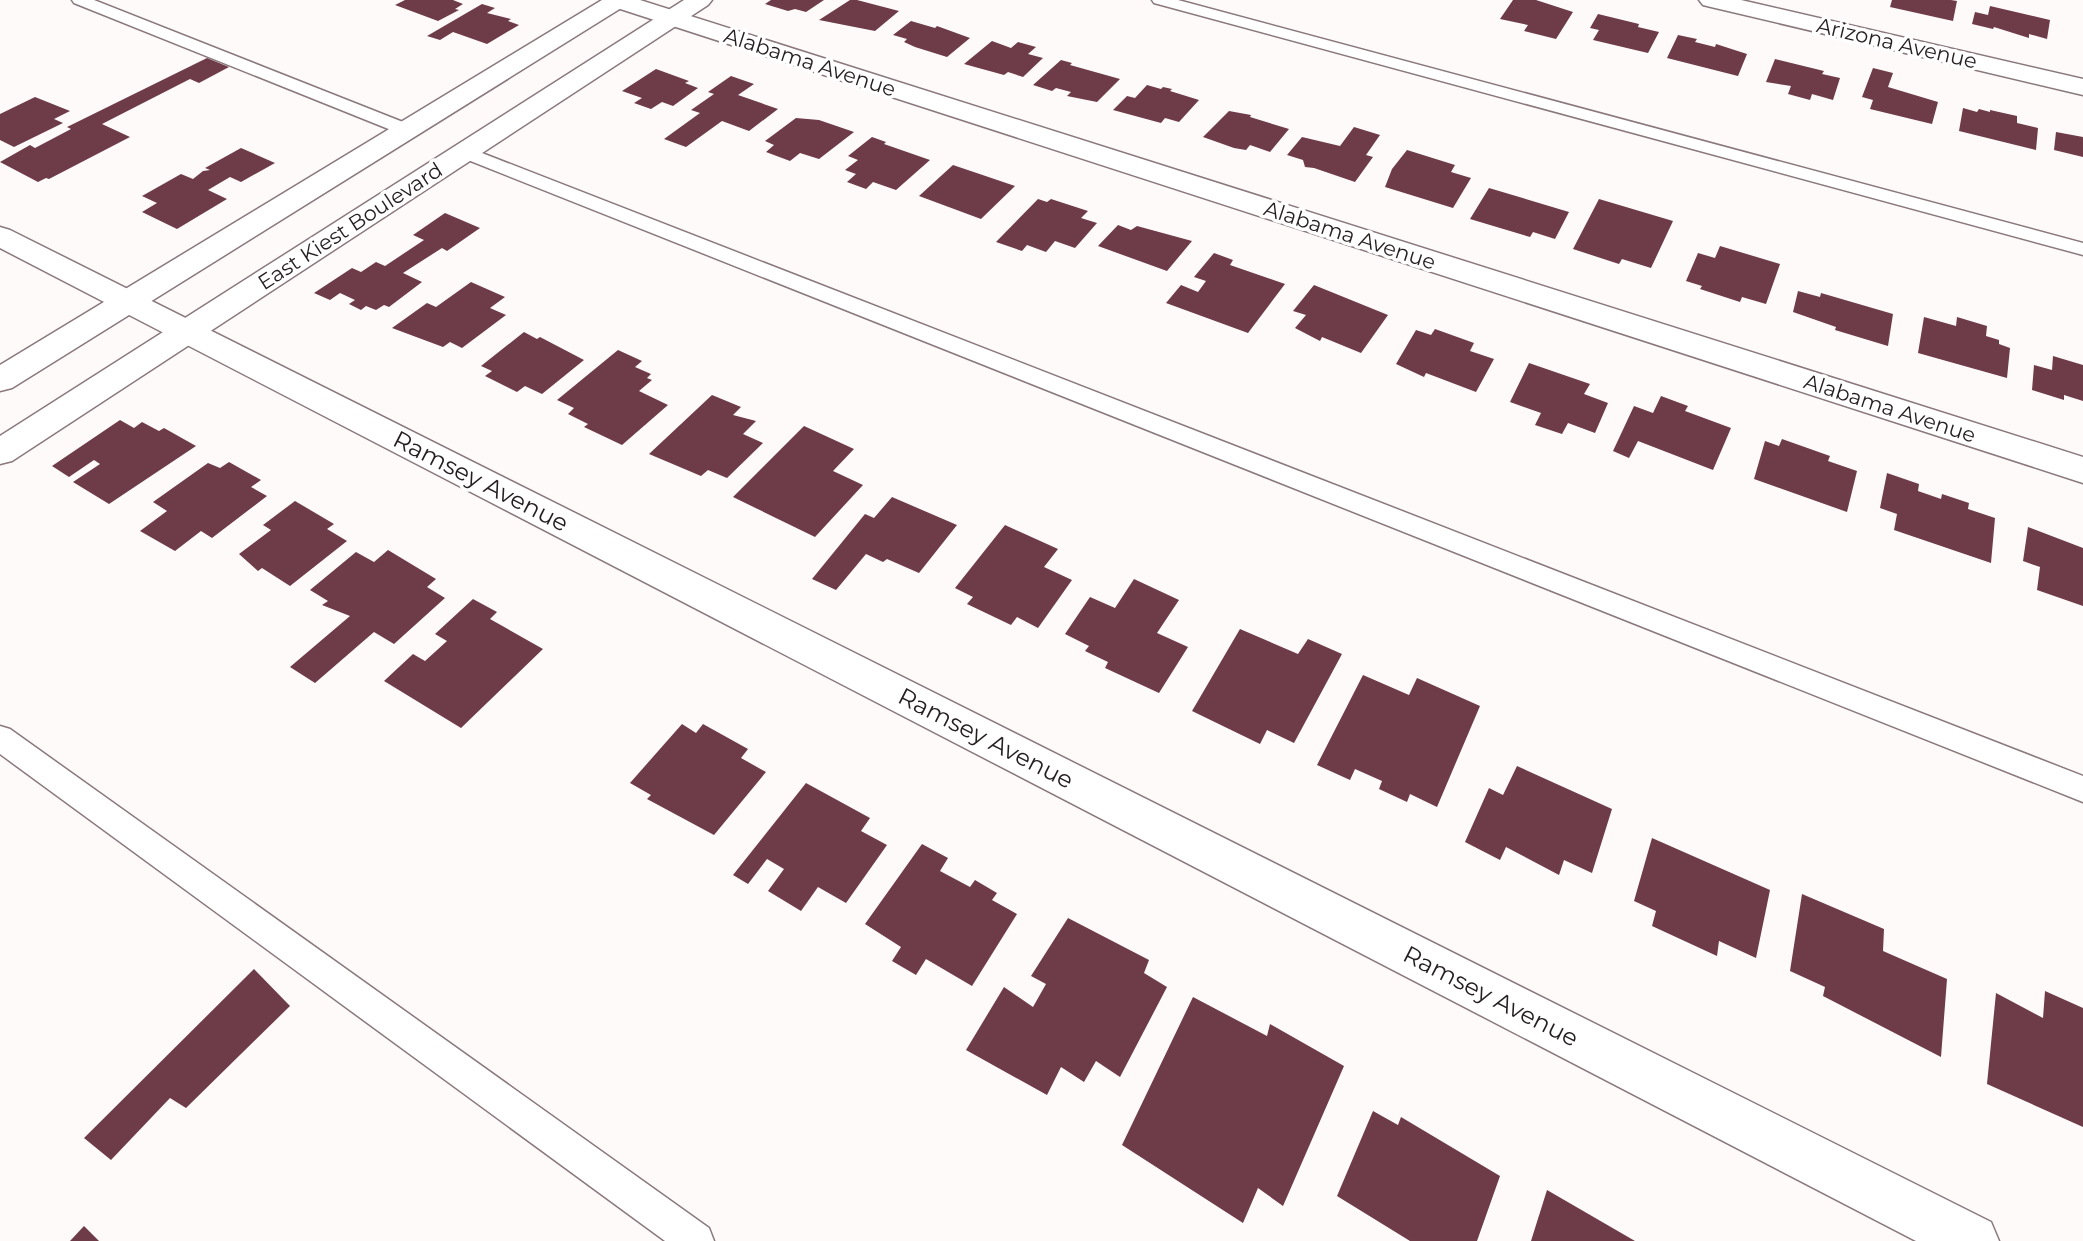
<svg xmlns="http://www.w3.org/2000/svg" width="2083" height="1241" font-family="Montserrat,sans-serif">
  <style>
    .building { fill: #6e3b49 }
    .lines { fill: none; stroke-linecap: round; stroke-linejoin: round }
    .service-casing { stroke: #8a797c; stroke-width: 3 }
    .minor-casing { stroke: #8a797c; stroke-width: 3 }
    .secondary-casing { stroke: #8a797c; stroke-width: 3 }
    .service { fill: #fff; fill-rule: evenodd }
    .minor { fill: #fff; fill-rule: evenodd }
    .secondary { fill: #fff; fill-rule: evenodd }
    .labels { text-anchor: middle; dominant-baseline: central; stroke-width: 7; stroke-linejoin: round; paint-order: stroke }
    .far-street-label { font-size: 21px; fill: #251e1f; stroke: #fff }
    .street-label { font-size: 24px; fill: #251e1f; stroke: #fff }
  </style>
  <rect width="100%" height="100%" fill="#fefafa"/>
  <g class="building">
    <path d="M405 0H453L463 4 455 9 459 10 438 21 395 5Z"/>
    <path d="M771 0H824L806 12 795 9 788 11 765 4Z"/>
    <path d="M850 0H857L899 11 875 31 819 20Z"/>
    <path d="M1513 0H1536L1573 12 1556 39 1524 31 1528 25 1500 19Z"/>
    <path d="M1892 0H1951L1957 1 1953 21 1890 7Z"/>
    <path d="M482 4 495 8 487 13 511 19 508 21 519 25 487 44 453 32 440 40 427 36Z"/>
    <path d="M1990 6 2050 20 2047 39 2029 34V38L1994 27 1993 29 1972 24 1975 12 1988 15Z"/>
    <path d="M1598 14 1639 24 1638 27 1659 32 1648 53 1593 40 1599 30 1590 28Z"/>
    <path d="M911 21 935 28 937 26 970 38 947 57 915 47 904 42 907 39 893 35Z"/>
    <path d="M1678 35 1697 39 1695 42 1715 47 1716 44 1747 54 1738 76 1667 58Z"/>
    <path d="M992 41 1011 48 1018 42 1036 47 1028 54 1043 58 1023 77 1008 72 1004 75 964 64Z"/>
    <path d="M207 58 229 67 199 83 190 79 102 124 130 137 49 179 46 178 38 182 0 162 30 145 35 148 71 129 67 127Z"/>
    <path d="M1775 59 1824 71 1822 74 1840 78 1833 100 1812 94 1810 100 1788 94 1791 86 1766 82Z"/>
    <path d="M1061 60 1072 63 1070 65 1120 79 1097 102 1067 96 1071 92 1056 88 1052 91 1033 85Z"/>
    <path d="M1873 68 1893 73 1888 87 1938 102 1932 124 1870 109 1873 100 1862 97Z"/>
    <path d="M656 69 689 81 685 83 698 88 673 106 662 102 651 109 634 103 642 98 622 91Z"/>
    <path d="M731 76 754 84 738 95 778 109 749 131 722 121 686 147 664 139 700 113 691 110 714 94 708 92Z"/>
    <path d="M1147 85 1161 89 1163 87 1172 89 1170 91 1199 100 1179 122 1165 118 1161 123 1113 110 1127 96 1135 98Z"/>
    <path d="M35 97 70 111 54 119 63 123 14 147 0 140V114Z"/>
    <path d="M1963 108 1977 112 1979 109 1990 112V110L2017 116V123L2038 128 2036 150 1959 131Z"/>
    <path d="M1229 111 1251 115 1250 117 1289 129 1270 152 1250 145 1246 150 1234 148 1203 137Z"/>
    <path d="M796 118 819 120 854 132 819 159 800 153 790 161 766 152 774 145 765 141Z"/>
    <path d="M1354 127 1380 135 1366 155 1373 157 1355 182 1314 168 1305 167 1303 160 1287 155 1302 137 1340 146Z"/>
    <path d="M2056 132 2083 137V157L2054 150Z"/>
    <path d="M872 137 886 142 884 144 930 160 896 190 873 182 866 189 847 182 856 174 845 170 858 160 848 156Z"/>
    <path d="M241 148 275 163 241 182 230 177 208 190 227 199 177 229 142 212 157 203 142 196 181 174 193 179 203 171 210 170 205 168Z"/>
    <path d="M1407 150 1455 165 1451 172 1471 178 1453 208 1385 187 1392 169Z"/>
    <path d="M953 165 1015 186 981 219 919 196Z"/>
    <path d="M1489 188 1569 212 1555 239 1533 232 1530 237 1470 219Z"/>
    <path d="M1038 199 1047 202 1051 199 1088 211 1081 218 1097 223 1075 248 1055 241 1046 252 1027 245 1022 251 996 242Z"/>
    <path d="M1599 199 1673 221 1651 268 1622 259 1619 264 1573 249Z"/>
    <path d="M445 213 480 228 447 251 442 248 403 273 422 282 389 307 384 305 376 310 366 306 361 310 349 304 355 300 340 293 330 300 314 293 352 268 361 272 376 262 385 266 424 240 413 235Z"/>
    <path d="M1118 225 1131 230 1137 226 1192 241 1167 271 1098 246Z"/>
    <path d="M1720 246 1780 264 1766 304 1742 297 1740 302 1700 289 1702 286 1686 281 1698 253 1715 258Z"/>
    <path d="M1214 253 1233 260 1230 265 1285 284 1248 333 1166 303 1181 285 1198 292 1206 281 1194 277Z"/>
    <path d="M471 282 505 297 490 308 506 315 462 348 450 342 443 347 392 328 427 303 436 307Z"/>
    <path d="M1314 285 1388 315 1361 353 1322 337 1320 341 1295 328 1306 315 1293 311Z"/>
    <path d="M1798 291 1820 297 1821 293 1893 314 1888 346 1835 330 1836 327 1793 312Z"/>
    <path d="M1924 317 1956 326 1957 317 1987 326 1986 336 1999 340V344L2010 348 2007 378 1918 353Z"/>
    <path d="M1435 329 1474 343 1470 351 1494 359 1476 392 1426 373 1424 377 1396 364 1416 330 1431 335Z"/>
    <path d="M524 332 537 339 540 337 584 360 542 394 525 386 517 392 485 376 492 371 481 366Z"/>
    <path d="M618 350 642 361 635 367 651 374 647 378 652 380 639 391 668 405 622 445 584 427 588 424 568 414 574 408 557 400Z"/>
    <path d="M2053 356 2083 365V401L2064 395V400L2032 390 2034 365 2052 370Z"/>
    <path d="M1529 363 1590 384 1584 394 1608 403 1595 433 1568 423 1562 434 1535 425 1541 413 1510 402Z"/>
    <path d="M712 395 741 407 733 415 756 421 743 434 763 443 727 478 708 470 701 476 649 454Z"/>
    <path d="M1661 396 1688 406 1685 411 1731 428 1713 470 1638 441 1629 458 1613 451 1634 406 1653 413Z"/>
    <path d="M120 420 134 428 142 422 159 431 164 428 196 446 109 504 73 482 100 464 94 460 69 477 52 466Z"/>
    <path d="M804 426 854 449 833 471 863 485 815 537 733 497Z"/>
    <path d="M1782 439 1830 456 1828 461 1857 471 1847 512 1754 479 1765 441 1779 446Z"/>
    <path d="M229 462 261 480 251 487 267 496 212 538 201 531 175 551 140 531 167 511 153 502 208 463 220 468Z"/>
    <path d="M1887 473 1919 484 1918 491 1941 499 1942 494 1969 503 1968 509 1995 518 1991 563 1894 530 1897 514 1880 508Z"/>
    <path d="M892 497 957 525 919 573 887 559 883 562 866 554 836 590 812 579 865 514 874 518Z"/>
    <path d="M295 501 334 524 327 529 347 541 290 586 262 568 258 571 239 554 271 530 263 525Z"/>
    <path d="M1005 525 1058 549 1044 567 1072 580 1038 628 1017 617 1011 625 967 604 973 597 955 588Z"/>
    <path d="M2028 527 2083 548V606L2037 590 2040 567 2023 561Z"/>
    <path d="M388 550 436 579 427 587 445 598 394 644 374 632 315 683 290 667 350 616 322 605 328 601 310 590 356 552 374 562Z"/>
    <path d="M1134 579 1179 600 1157 633 1188 647 1159 693 1105 668 1108 662 1085 651 1089 646 1065 634 1090 597 1115 608Z"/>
    <path d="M473 599 497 612 490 619 543 649 461 728 384 681 413 654 425 661 447 641 435 634Z"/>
    <path d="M1240 629 1298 654 1308 639 1342 654 1294 743 1267 730 1260 744 1192 711Z"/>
    <path d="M1363 675 1409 695 1417 678 1480 706 1437 807 1410 794 1407 802 1379 789 1382 781 1355 769 1350 780 1317 765Z"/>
    <path d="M682 724 696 733 703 724 748 749 741 758 766 772 714 835 647 799 651 795 630 783Z"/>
    <path d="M1517 766 1612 809 1592 873 1564 860 1559 875 1506 847 1500 860 1465 842 1489 788 1503 795Z"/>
    <path d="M806 783 870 818 861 831 887 845 846 903 818 887 801 911 768 891 784 869 767 859 748 884 733 875Z"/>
    <path d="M1652 838 1770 890 1756 958 1719 941 1717 956 1652 926 1656 911 1634 901Z"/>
    <path d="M922 844 948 858 940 871 970 887 975 880 997 893 992 900 1017 914 972 986 926 959 916 975 892 961 901 947 865 924Z"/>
    <path d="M1802 894 1884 929 1883 951 1947 979 1941 1057 1823 996 1825 987 1790 971Z"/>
    <path d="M1068 918 1149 960 1144 973 1167 987 1120 1077 1096 1061 1084 1082 1061 1067 1047 1095 966 1050 1004 987 1033 1007 1046 984 1031 976Z"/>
    <path d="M254 969 290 1006 186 1108 170 1098 111 1160 84 1138Z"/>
    <path d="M2045 991 2083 1008V1127L1987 1084 1996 993 2043 1018Z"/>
    <path d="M1193 997 1267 1036 1270 1024 1344 1066 1283 1206 1258 1188 1243 1223 1122 1145Z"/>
    <path d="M1373 1111 1398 1125 1401 1117 1500 1176 1477 1241H1410L1337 1196Z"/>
    <path d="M1547 1190 1635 1241H1531Z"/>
    <path d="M84 1226 99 1241H70Z"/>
  </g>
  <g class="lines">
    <defs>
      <g id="service">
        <path d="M72 0H94L413 126 416 130 413 134H401L74 3Z"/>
        <path d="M1152 0H1178L2083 243V255L1154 3Z"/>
        <path d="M464 146 2083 776V802L458 156 455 152Z"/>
        <path d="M0 726 10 729 709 1228 714 1241H665L0 754Z"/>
      </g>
      <g id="minor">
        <path d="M604 0H640L2083 457V483L608 5Z"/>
        <path d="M1699 0H1741L2083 79V95L1711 7 1703 5Z"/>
        <path d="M0 227 10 230 1991 1222 1999 1241H1916L0 248Z"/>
      </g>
      <g id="secondary">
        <path d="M602 0H630L626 5 12 388 0 391V365Z"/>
        <path d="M684 0H712L708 5 12 461 0 464V436Z"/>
      </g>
    </defs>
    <use href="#service" class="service-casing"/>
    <use href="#minor" class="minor-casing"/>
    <use href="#secondary" class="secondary-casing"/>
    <use href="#service" class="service"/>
    <use href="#minor" class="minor"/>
    <use href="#secondary" class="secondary"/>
  </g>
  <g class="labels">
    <g class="far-street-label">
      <text transform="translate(1897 43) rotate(13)">Arizona Avenue</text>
      <text transform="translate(810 62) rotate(18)">Alabama Avenue</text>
      <text transform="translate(350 226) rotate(-33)">East Kiest Boulevard</text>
      <text transform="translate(1350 235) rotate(18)">Alabama Avenue</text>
      <text transform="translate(1890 408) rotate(18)">Alabama Avenue</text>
    </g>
    <g class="street-label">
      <text transform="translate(481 481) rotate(27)">Ramsey Avenue</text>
      <text transform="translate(986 738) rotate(27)">Ramsey Avenue</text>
      <text transform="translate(1491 996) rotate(27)">Ramsey Avenue</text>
    </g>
  </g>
</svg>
